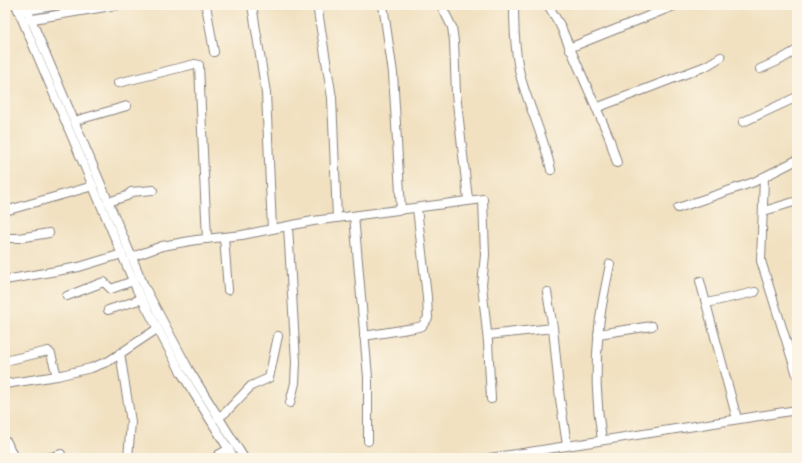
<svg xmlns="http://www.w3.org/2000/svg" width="802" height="463" font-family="Cardo,serif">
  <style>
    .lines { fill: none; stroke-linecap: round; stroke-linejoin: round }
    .minor-casing { stroke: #8a827e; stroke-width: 10 }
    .minor { stroke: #fff; stroke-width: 8 }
  </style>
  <rect width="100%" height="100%" fill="#fcf5e5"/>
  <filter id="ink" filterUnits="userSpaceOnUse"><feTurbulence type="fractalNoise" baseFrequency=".025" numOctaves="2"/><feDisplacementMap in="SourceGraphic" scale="8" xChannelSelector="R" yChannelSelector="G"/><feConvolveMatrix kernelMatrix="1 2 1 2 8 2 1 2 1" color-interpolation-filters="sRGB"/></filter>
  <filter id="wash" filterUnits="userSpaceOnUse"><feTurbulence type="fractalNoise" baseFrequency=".012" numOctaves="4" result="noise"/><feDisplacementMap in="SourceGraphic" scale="16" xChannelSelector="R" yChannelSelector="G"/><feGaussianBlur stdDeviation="0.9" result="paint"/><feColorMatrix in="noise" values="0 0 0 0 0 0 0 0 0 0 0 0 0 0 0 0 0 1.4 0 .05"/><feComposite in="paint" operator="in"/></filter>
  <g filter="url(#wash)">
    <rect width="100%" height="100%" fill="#f1e1c1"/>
  </g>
  <g filter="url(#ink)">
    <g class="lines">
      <defs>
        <g id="minor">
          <path d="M16 5 137 290 182 374 234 458"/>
          <path d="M25 5 144 286 189 370 244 458"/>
          <path d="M206 5 214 52"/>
          <path d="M252 5 266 93 272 229"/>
          <path d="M317 5 332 98 337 218"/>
          <path d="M383 5 393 73 401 210"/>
          <path d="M441 5 452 27 454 41 456 94 468 199"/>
          <path d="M514 5C514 31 515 63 524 88 533 116 545 141 551 170"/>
          <path d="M548 5 560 25 609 137 617 163"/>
          <path d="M24 11 59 5"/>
          <path d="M27 20 117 5"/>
          <path d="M569 48 676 5"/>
          <path d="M760 69 778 61 797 50"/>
          <path d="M118 83 195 64 199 65 207 239"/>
          <path d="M596 108 706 66 721 57"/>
          <path d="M74 121 127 106"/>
          <path d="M743 122 797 97"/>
          <path d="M764 177 761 261 797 375"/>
          <path d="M108 202 127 196 131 192 153 190"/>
          <path d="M678 208 754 182 797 160"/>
          <path d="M5 211 93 186"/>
          <path d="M764 211 797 201"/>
          <path d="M354 216 368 377V441"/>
          <path d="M288 226 296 362 295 383 290 403"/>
          <path d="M224 237 228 290"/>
          <path d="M5 238H19L49 233"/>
          <path d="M132 257 162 246 196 240 242 235 313 221 483 199 485 255 482 285 488 342 491 399"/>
          <path d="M5 280 79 267 122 254"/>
          <path d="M700 281 737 419"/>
          <path d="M547 292 553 328"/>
          <path d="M67 296 101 283 104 282 111 289 133 281"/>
          <path d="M707 303 755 292"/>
          <path d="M108 310 142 299"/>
          <path d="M598 334 652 326"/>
          <path d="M488 335 553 328 560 399 567 445"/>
          <path d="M364 336 414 328 422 326 428 318 427 297 417 208"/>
          <path d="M120 353 131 422 128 458"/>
          <path d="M5 361 48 351 51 354 57 376"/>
          <path d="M5 384 57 376 91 368 109 361 157 329"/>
          <path d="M218 418 226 412 251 386 269 378 278 336"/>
          <path d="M602 440C596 403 595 364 599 327 601 306 606 285 610 264"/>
          <path d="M7 442 14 458"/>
          <path d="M48 458 61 454"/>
          <path d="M218 458V455L229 449"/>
          <path d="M490 458 797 410"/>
        </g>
      </defs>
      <use href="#minor" class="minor-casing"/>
      <use href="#minor" class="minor"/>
    </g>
  </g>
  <rect width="802" height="463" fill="none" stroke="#fcf5e5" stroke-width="20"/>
</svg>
